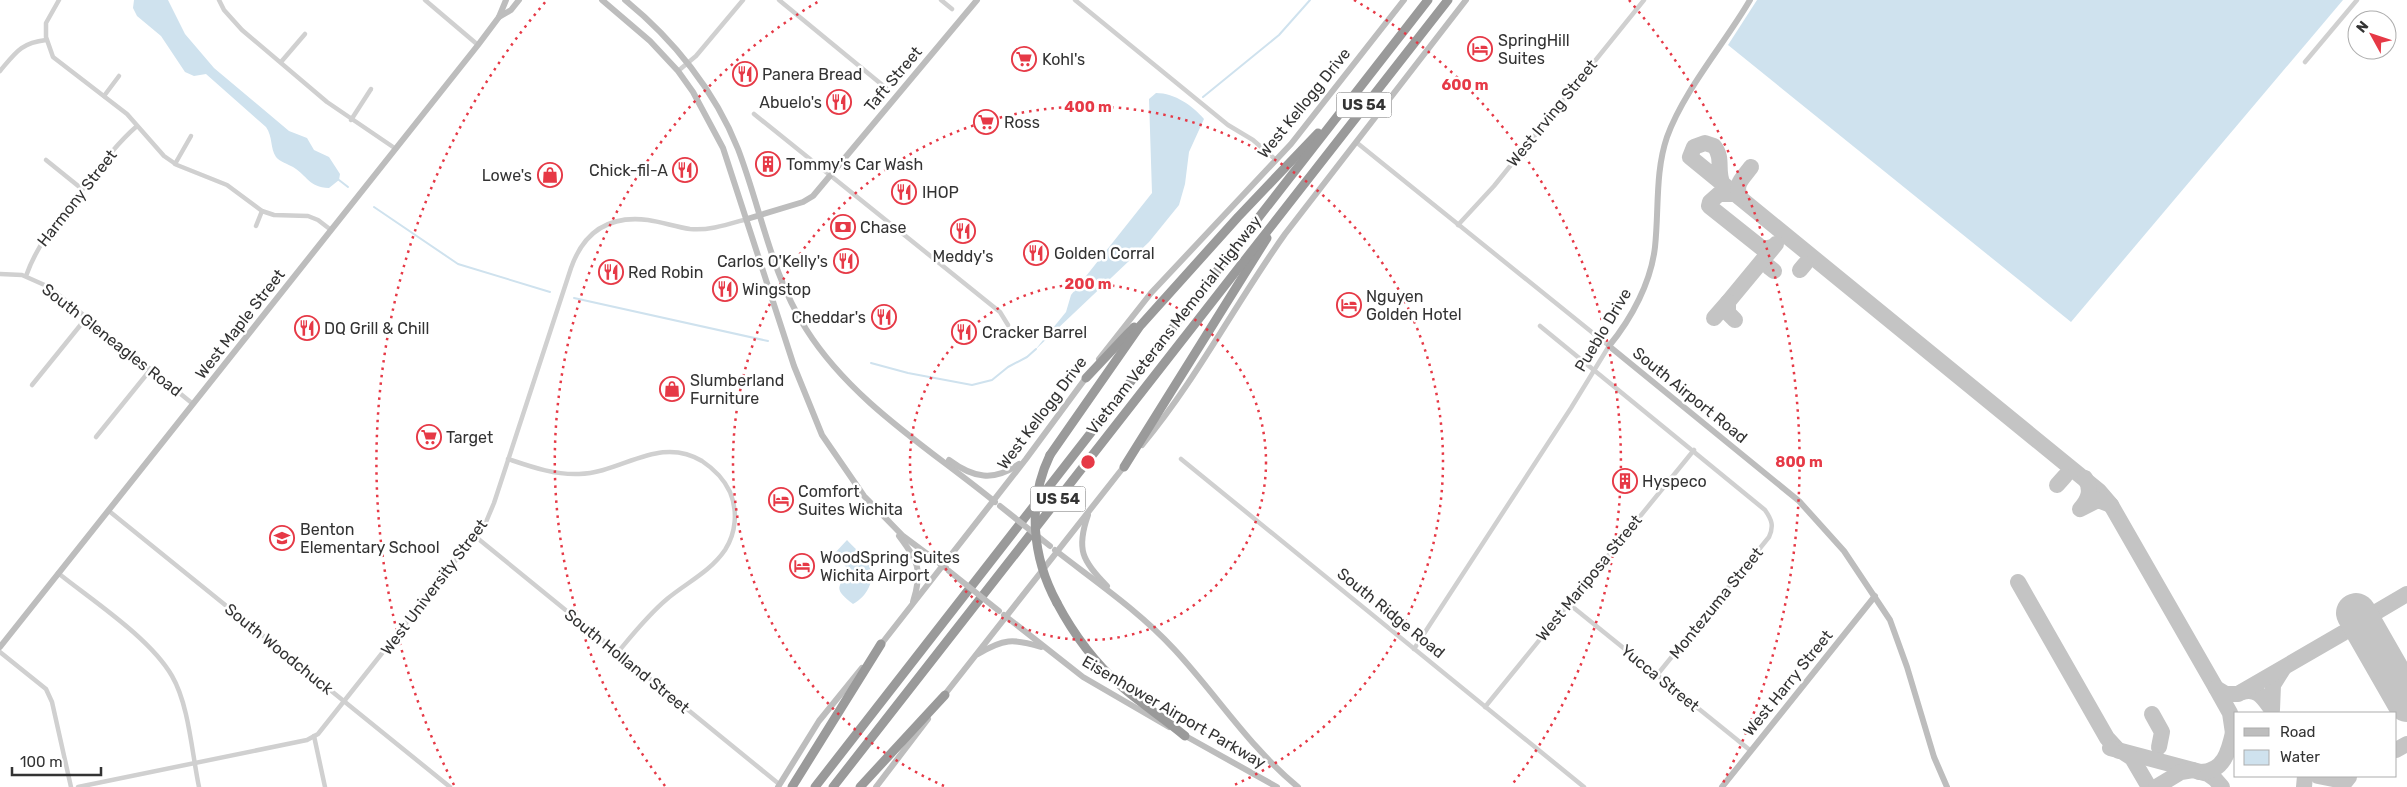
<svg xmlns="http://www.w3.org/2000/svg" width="2407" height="787" font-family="Rubik,sans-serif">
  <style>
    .water { fill: #cfe2ee }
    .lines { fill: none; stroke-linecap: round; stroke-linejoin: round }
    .stream { stroke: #cfe2ee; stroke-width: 2 }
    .taxiway { stroke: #c4c4c4; stroke-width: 16 }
    .runway { stroke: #c4c4c4; stroke-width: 40 }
    .street { stroke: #d0d0d0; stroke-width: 4.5 }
    .secondary { stroke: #bdbdbd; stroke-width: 6 }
    .highway { stroke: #9a9a9a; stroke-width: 9 }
    .secondary-bridge { stroke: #bdbdbd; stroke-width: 6 }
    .highway-bridge { stroke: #9a9a9a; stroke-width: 9 }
    .ring { fill: none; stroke: #e63946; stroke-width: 2.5; stroke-dasharray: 2.5 5 }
    .labels { text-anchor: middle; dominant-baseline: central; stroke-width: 5; stroke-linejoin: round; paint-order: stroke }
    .shield { fill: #fff; stroke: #707070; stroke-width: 1 }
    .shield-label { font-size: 15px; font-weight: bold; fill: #333 }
    .poi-label { font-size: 16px; fill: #333; stroke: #fff; text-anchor: start }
    .street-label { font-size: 16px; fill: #333; stroke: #fff }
    .centre { fill: #e63946; stroke: #fff; stroke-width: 2.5 }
    .ring-label { font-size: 15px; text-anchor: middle; font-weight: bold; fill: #e63946; stroke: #fff; stroke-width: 5; stroke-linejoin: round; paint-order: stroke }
  </style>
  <rect width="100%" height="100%" fill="#fff"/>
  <g class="water">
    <path d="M134 0H168L185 34 214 68 289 131 307 138 314 150 329 157 340 174 339 180 329 188C308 187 308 176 293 167 288 164 280 162 276 157 270 148 273 137 266 127L206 74 194 76 185 72 161 36 137 16 133 8Z"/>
    <path d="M1757 0H2343L2071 322 1728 45Z"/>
    <path d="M1156 93C1175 93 1193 106 1204 119L1189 152 1185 184 1179 205 1149 242 1035 350 1066 312 1071 295 1152 193 1149 99Z"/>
    <path d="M847 540C859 553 879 567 869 587 866 594 860 600 853 604 833 588 838 588 849 570L834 554Z"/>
  </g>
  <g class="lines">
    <g class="stream">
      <path d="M1203 97 1279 35 1310 0"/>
      <path d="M339 180 348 187"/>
      <path d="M374 207 458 264 550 292"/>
      <path d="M574 298 768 341"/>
      <path d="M871 363 908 373 972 385 992 380 1008 367 1027 357 1036 349"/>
    </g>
    <g class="taxiway">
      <path d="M1723 184 1690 157 1694 147 1705 143 1714 146C1724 158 1716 172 1723 184L2099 491 2111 505 2216 688"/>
      <path d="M1735 194H1719L1710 202 1709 206 1763 249 1772 247"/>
      <path d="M1741 198C1733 185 1743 178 1751 167"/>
      <path d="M1769 267 1774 271"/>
      <path d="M1800 270 1805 264"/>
      <path d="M1728 302 1776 244"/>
      <path d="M1714 318 1728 302V313L1735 320"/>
      <path d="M2085 478C2092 490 2089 499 2080 509L2098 500 2111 505"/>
      <path d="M2057 485 2065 476"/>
      <path d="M2018 582 2107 738 2119 751"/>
      <path d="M2378 611 2407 594"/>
      <path d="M2242 692C2258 687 2264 699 2272 710L2273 685 2283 669"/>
      <path d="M2152 714 2162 732 2159 747"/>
      <path d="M2233 733 2230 713 2216 688 2226 694H2238L2343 633"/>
      <path d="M2110 748 2208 774 2215 779 2222 787"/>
      <path d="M2396 750 2407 744"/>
      <path d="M2123 752 2132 758 2149 787"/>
      <path d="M2199 772C2227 773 2230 745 2235 724"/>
      <path d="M2318 776 2333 779 2349 777 2341 787"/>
      <path d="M2156 787 2181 772 2193 770"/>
      <path d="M2304 787 2305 776"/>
    </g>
    <path class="runway" d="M2356 613 2407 702"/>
    <g class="street">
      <path d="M59 0 46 23V37L53 57 127 114 164 156 177 165 227 185 262 211 274 215 308 216 318 220 331 230"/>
      <path d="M219 0 224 10 242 30 327 102 396 149"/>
      <path d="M425 0 478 45"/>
      <path d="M779 0 886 88"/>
      <path d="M941 0 952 9"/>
      <path d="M1075 0 1228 125 1253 140 1276 160"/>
      <path d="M281 62 305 34"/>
      <path d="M2305 62 2357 0"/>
      <path d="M0 71C16 52 21 43 46 40"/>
      <path d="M678 71 696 56 743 0"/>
      <path d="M104 96 119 76"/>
      <path d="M754 114 1000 312 1008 325"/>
      <path d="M351 120 371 89"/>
      <path d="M1356 142 1609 346 1571 408 1414 649"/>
      <path d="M46 160 82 189"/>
      <path d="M175 164 191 136"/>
      <path d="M1458 225 1494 186 1644 0"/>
      <path d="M256 226 262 211"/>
      <path d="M0 274 22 275 49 287 193 404"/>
      <path d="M26 276C38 242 60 217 82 190 99 168 116 144 137 126"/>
      <path d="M1540 326 1765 510C1772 520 1774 526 1769 537L1657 675"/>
      <path d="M32 385 87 317"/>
      <path d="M96 437 151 369"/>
      <path d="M508 459C532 467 554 475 579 474 622 473 659 435 702 461 714 469 724 479 730 492 738 511 736 533 725 550 710 572 686 583 667 599 648 615 633 634 618 652"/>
      <path d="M1181 459 1584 787"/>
      <path d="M109 511 450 787"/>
      <path d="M476 537 779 784"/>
      <path d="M58 573C93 601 150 638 172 676 189 705 192 754 199 787"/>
      <path d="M1569 604 1751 751"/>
      <path d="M0 652 46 689 52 702 71 787"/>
      <path d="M1485 707 1694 450"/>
      <path d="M314 736 325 787"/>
      <path d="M78 787 307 740 318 734 486 522 494 503 571 268C584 231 609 215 648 220 662 222 676 227 690 229 709 231 729 224 747 219"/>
    </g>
    <g class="secondary">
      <path d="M602 0 650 41 678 71 693 92 723 148 794 366 822 435 864 496 903 536 946 568"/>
      <path d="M625 0C673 39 715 91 738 149 761 209 771 274 806 329 852 402 930 449 995 502"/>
      <path d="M1750 0C1725 43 1684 90 1667 137 1655 172 1659 210 1655 247 1651 282 1632 318 1609 346L1799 501 1844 551 1890 620 1907 667 1934 757 1947 787"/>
      <path d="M499 17 511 10 519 0"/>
      <path d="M747 219 803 202 813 196 977 0"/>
      <path d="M1099 359 1151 293 1291 144 1404 0"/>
      <path d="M1142 445C1197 379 1235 304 1285 234L1466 0"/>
      <path d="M949 460C973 478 994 482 1019 464"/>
      <path d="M1088 515C1076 549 1082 561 1107 586"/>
      <path d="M899 536C918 561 923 570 913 602"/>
      <path d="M1055 550C1096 582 1139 611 1174 649 1216 694 1250 748 1298 787"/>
      <path d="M1004 615 1083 677 1169 727"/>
      <path d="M0 647 478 45 499 17 506 0"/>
      <path d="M879 647 1026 459 1088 375"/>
      <path d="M978 654C1003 639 1013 638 1041 647"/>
      <path d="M942 698 1126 464"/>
      <path d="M1182 734 1277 787"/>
      <path d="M778 787 819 721 862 668"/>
      <path d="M876 787 928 719"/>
      <path d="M1722 787 1875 596"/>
    </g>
    <g class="highway">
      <path d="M1086 378 1134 327"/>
      <path d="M1050 455 1140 326 1238 217 1318 133"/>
      <path d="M1124 467 1267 238"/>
      <path d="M1057 603C1074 635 1094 662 1121 686 1141 704 1164 718 1185 736"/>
      <path d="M792 787 881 644"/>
      <path d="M815 787 1428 0"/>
      <path d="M833 787 1448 0"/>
      <path d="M860 787 945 695"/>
    </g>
    <g class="secondary-bridge">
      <path d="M1000 506 1050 546"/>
      <path d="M949 571 999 611"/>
    </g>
    <path class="highway-bridge" d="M1050 455C1027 503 1032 557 1057 603"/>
  </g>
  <g class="ring">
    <circle cx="1088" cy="462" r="178"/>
    <path d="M944 786A355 355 0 1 1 1232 786"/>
    <path d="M665 786A533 533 0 0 1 821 0M1354 0A533 533 0 0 1 1511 786"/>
    <path d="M454 785A711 711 0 0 1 547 0M1629 0A711 711 0 0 1 1722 785"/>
  </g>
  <defs>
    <symbol id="hotel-ring" viewBox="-11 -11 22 22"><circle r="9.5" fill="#fff" stroke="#e63946" stroke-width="1.5"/><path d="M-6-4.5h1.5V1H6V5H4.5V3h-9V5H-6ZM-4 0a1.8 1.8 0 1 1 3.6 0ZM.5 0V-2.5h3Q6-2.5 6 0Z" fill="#e63946"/></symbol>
    <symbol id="supermarket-ring" viewBox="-11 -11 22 22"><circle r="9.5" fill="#fff" stroke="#e63946" stroke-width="1.5"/><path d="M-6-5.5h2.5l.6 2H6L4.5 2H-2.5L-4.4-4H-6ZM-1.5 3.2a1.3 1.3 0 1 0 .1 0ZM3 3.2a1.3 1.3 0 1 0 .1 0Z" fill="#e63946"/></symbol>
    <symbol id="restaurant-ring" viewBox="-11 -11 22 22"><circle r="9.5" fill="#fff" stroke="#e63946" stroke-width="1.5"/><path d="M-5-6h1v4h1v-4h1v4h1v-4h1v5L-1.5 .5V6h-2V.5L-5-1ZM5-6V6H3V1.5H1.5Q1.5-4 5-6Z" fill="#e63946"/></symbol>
    <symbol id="building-ring" viewBox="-11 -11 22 22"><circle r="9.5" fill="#fff" stroke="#e63946" stroke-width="1.5"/><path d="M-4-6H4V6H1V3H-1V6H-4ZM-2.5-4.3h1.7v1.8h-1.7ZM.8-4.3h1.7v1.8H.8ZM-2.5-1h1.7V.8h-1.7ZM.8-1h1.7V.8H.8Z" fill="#e63946"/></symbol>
    <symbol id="shop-ring" viewBox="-11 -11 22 22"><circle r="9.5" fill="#fff" stroke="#e63946" stroke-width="1.5"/><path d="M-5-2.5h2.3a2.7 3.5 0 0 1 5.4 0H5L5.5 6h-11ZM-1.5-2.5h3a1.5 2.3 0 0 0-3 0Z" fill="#e63946"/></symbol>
    <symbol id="bank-ring" viewBox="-11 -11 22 22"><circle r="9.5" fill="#fff" stroke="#e63946" stroke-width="1.5"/><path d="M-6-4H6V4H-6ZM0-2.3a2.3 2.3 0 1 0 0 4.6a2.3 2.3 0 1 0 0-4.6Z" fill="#e63946"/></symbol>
    <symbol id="school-ring" viewBox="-11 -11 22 22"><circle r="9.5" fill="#fff" stroke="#e63946" stroke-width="1.5"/><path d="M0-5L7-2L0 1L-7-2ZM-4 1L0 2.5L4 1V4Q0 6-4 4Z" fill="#e63946"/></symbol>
  </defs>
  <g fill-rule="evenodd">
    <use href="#hotel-ring" x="1466" y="35" width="28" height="28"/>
    <use href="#supermarket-ring" x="1010" y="45" width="28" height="28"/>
    <use href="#restaurant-ring" x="731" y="60" width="28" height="28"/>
    <use href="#restaurant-ring" x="825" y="88" width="28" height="28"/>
    <use href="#supermarket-ring" x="972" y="108" width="28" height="28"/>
    <use href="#building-ring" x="754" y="150" width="28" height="28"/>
    <use href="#restaurant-ring" x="671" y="156" width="28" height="28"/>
    <use href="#shop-ring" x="536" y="161" width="28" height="28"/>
    <use href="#restaurant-ring" x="890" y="178" width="28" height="28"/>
    <use href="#bank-ring" x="829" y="213" width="28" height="28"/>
    <use href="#restaurant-ring" x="949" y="217" width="28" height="28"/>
    <use href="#restaurant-ring" x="1022" y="239" width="28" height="28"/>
    <use href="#restaurant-ring" x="832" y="247" width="28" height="28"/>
    <use href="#restaurant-ring" x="597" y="258" width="28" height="28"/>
    <use href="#restaurant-ring" x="711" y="275" width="28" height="28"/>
    <use href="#hotel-ring" x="1335" y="291" width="28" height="28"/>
    <use href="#restaurant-ring" x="870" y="303" width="28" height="28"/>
    <use href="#restaurant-ring" x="293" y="314" width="28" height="28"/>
    <use href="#restaurant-ring" x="950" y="318" width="28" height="28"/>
    <use href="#shop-ring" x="658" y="375" width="28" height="28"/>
    <use href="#supermarket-ring" x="415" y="423" width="28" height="28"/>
    <use href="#building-ring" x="1611" y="467" width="28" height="28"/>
    <use href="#hotel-ring" x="767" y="486" width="28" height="28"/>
    <use href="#school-ring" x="268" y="524" width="28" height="28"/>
    <use href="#hotel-ring" x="788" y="552" width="28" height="28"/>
  </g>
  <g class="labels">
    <g class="shield">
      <rect x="1336.5" y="92.5" width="55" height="25" rx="4"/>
      <rect x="1030.5" y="486.5" width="55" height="25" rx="4"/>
    </g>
    <g class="shield-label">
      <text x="1364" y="105">US 54</text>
      <text x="1058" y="499">US 54</text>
    </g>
    <g class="poi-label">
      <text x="1498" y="40">SpringHill<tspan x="1498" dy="18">Suites</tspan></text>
      <text x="1042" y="59">Kohl's</text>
      <text x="762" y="74">Panera Bread</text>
      <text x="822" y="102" text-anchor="end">Abuelo's</text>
      <text x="1004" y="122">Ross</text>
      <text x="786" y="164">Tommy's Car Wash</text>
      <text x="668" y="170" text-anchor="end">Chick-fil-A</text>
      <text x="532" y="175" text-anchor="end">Lowe's</text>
      <text x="922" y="192">IHOP</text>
      <text x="860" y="227">Chase</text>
      <text x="1054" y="253">Golden Corral</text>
      <text x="963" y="256" text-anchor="middle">Meddy's</text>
      <text x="828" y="261" text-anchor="end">Carlos O'Kelly's</text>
      <text x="628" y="272">Red Robin</text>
      <text x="742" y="289">Wingstop</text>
      <text x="1366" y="296">Nguyen<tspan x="1366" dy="18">Golden Hotel</tspan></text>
      <text x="866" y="317" text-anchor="end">Cheddar's</text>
      <text x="324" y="328">DQ Grill &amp; Chill</text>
      <text x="982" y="332">Cracker Barrel</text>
      <text x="690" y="380">Slumberland<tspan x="690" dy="18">Furniture</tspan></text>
      <text x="446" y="437">Target</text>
      <text x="1642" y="481">Hyspeco</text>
      <text x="798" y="491">Comfort<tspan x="798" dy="18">Suites Wichita</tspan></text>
      <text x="300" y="529">Benton<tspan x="300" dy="18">Elementary School</tspan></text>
      <text x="820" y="557">WoodSpring Suites<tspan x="820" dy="18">Wichita Airport</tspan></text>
    </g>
    <g class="street-label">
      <text transform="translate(893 79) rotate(-50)">Taft Street</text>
      <text transform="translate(1304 103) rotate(-51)">West Kellogg Drive</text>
      <text transform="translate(1552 113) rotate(-51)">West Irving Street</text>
      <text transform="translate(77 198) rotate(-52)">Harmony Street</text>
      <text transform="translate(240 324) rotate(-52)">West Maple Street</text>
      <text transform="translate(1174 325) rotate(-52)">Vietnam Veterans Memorial Highway</text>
      <text transform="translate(1603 330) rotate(-59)">Pueblo Drive</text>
      <text transform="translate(112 340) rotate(38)">South Gleneagles Road</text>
      <text transform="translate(1690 395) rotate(39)">South Airport Road</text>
      <text transform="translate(1042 413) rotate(-53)">West Kellogg Drive</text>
      <text transform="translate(1589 578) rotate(-51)">West Mariposa Street</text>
      <text transform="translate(434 587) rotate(-53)">West University Street</text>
      <text transform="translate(1716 603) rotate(-51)">Montezuma Street</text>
      <text transform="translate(1391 613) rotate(39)">South Ridge Road</text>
      <text transform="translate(279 649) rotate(39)">South Woodchuck</text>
      <text transform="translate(627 661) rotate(39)">South Holland Street</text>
      <text transform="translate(1660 678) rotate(39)">Yucca Street</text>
      <text transform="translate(1788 683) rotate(-51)">West Harry Street</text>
      <text transform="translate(1174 712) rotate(30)">Eisenhower Airport Parkway</text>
    </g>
  </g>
  <circle cx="1088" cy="462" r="8" class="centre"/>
  <g class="ring-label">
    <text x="1465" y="90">600 m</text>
    <text x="1088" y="112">400 m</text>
    <text x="1088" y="289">200 m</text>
    <text x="1799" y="467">800 m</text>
  </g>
  <rect x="2234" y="712" width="162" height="65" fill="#ffffff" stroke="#adadad"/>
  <rect x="2244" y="728" width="25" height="8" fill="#bdbdbd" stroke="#adadad"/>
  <text x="2280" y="737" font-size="15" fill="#333333">Road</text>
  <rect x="2244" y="750" width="25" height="15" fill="#cfe2ee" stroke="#adadad"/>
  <text x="2280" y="762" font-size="15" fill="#333333">Water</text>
  <g transform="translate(2372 35) rotate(310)"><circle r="24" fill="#ffffff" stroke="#adadad"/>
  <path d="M0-4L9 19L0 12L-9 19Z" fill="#e63946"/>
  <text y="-8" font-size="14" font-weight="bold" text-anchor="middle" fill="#333333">N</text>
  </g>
  <path d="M12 767v8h89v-8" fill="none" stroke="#333333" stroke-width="2.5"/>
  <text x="20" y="767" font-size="15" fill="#333333" stroke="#ffffff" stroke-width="4" paint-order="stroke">100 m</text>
</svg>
